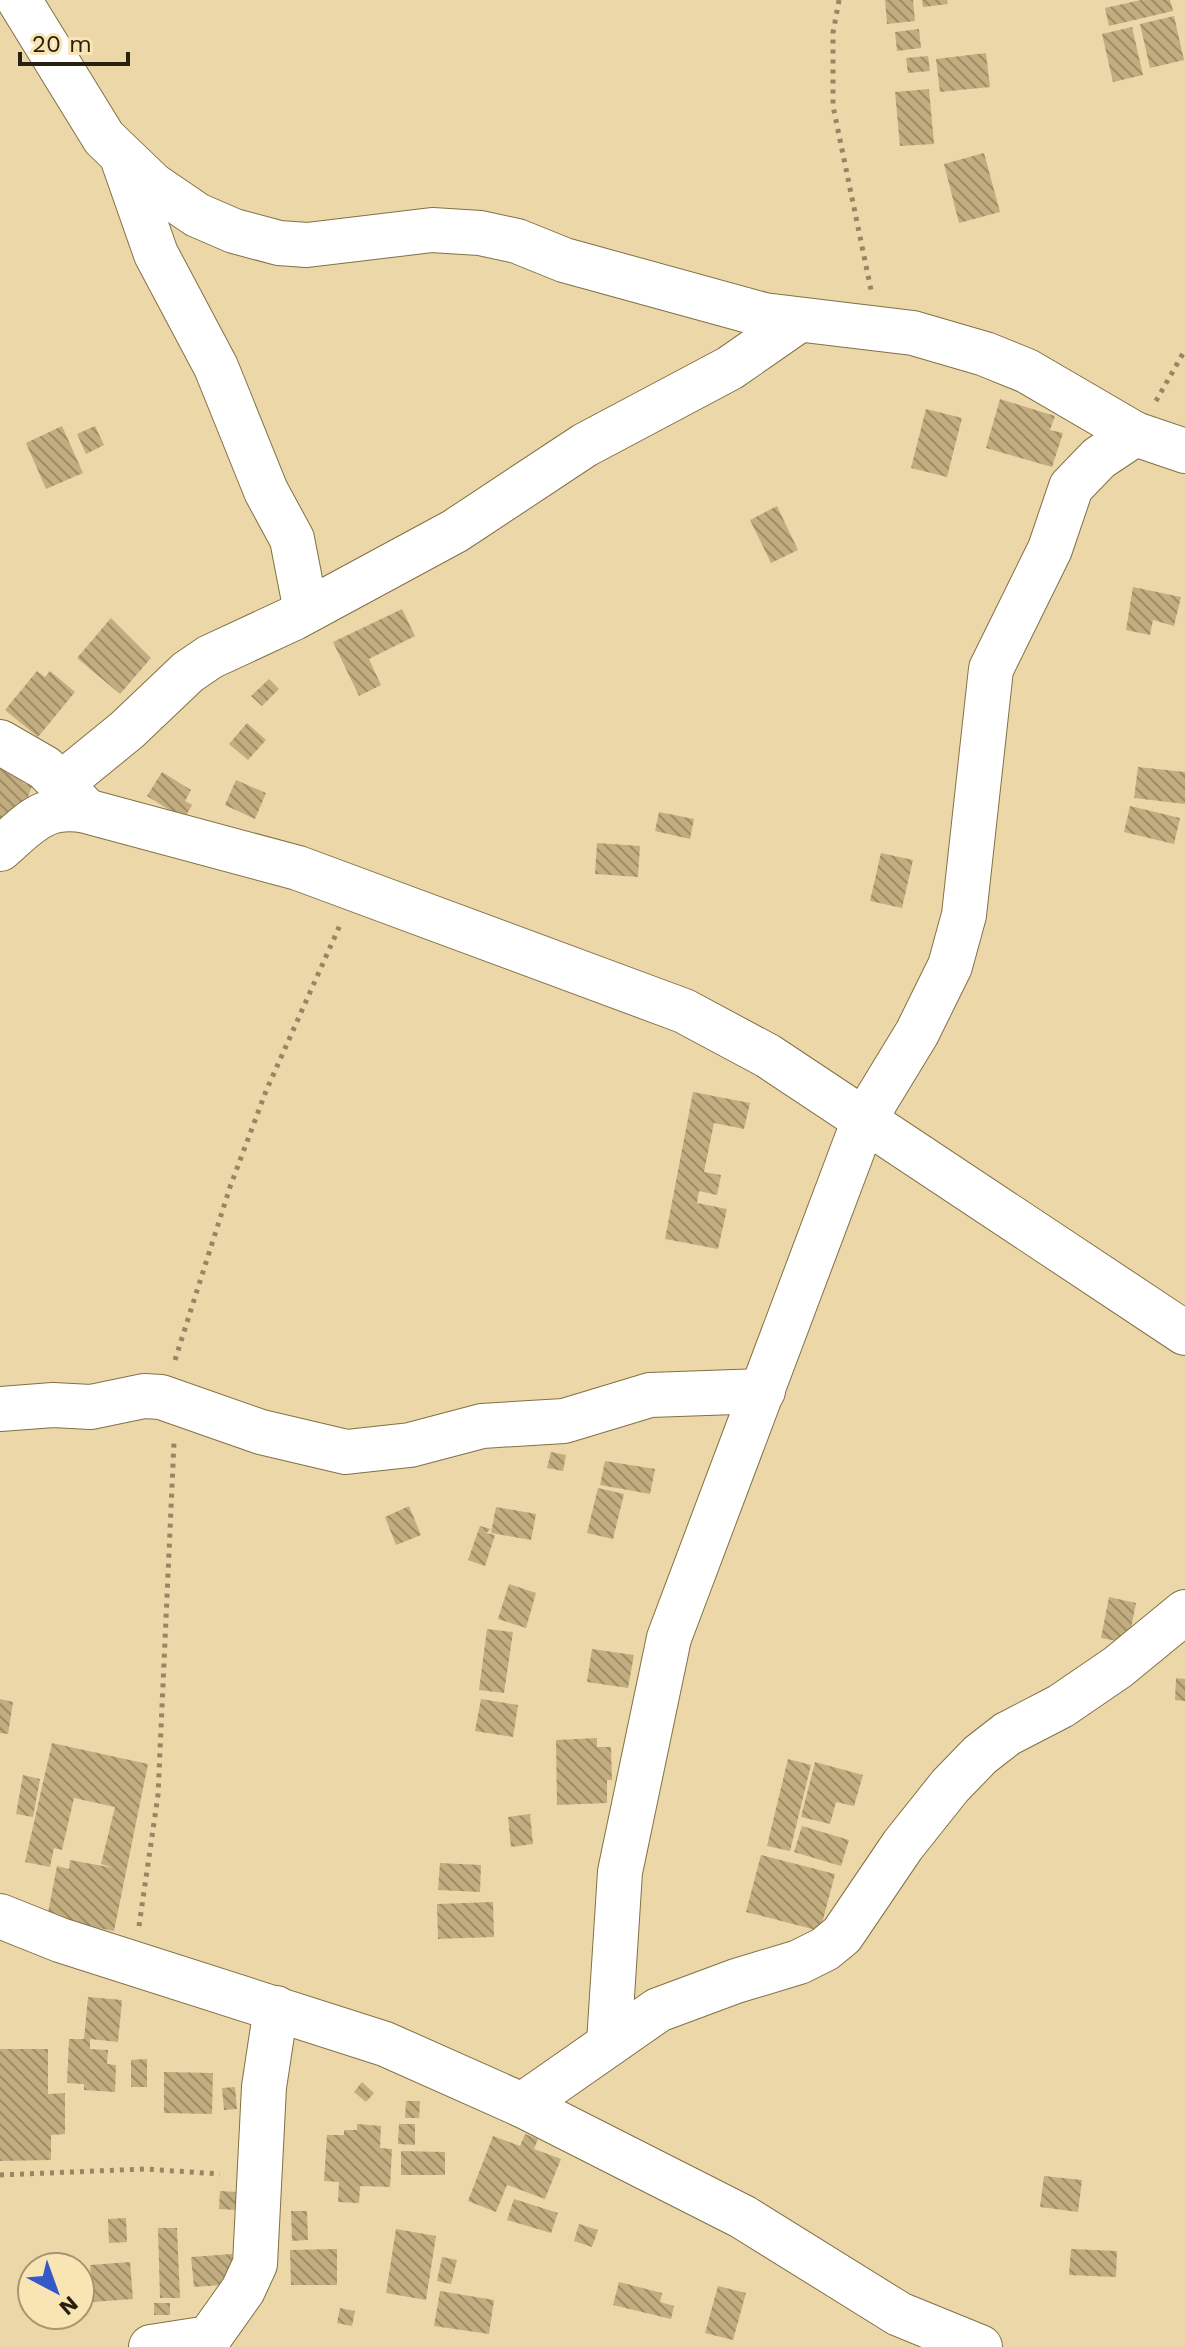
<svg xmlns="http://www.w3.org/2000/svg" width="1185" height="2347" font-family="'Work Sans',sans-serif">
  <style>
    .building { fill: url(#building-back-hatch) }
    .lines { fill: none; stroke-linecap: round; stroke-linejoin: round }
    .minor-casing { stroke: #837045; stroke-width: 46 }
    .path { stroke: #958664; stroke-width: 5; stroke-dasharray: 4 6; stroke-linecap: butt }
    .minor { stroke: #fff; stroke-width: 44 }
  </style>
  <defs>
    <pattern id="building-back-hatch" width="6" height="6" patternUnits="userSpaceOnUse" patternTransform="scale(2)"><rect width="6" height="6" fill="#c1ad7f"/><path d="M-1 5l2 2M0 0l6 6M5-1l2 2" fill="none" stroke="#9d8c66"/></pattern>
  </defs>
  <rect width="100%" height="100%" fill="#ecd7a8"/>
  <g class="building">
    <path d="M885 0H913L915 21 887 24Z"/>
    <path d="M922 0H947L948 4 923 7Z"/>
    <path d="M1141 0H1170L1173 11 1109 26 1105 8Z"/>
    <path d="M1174 16 1184 60 1150 68 1140 24Z"/>
    <path d="M1132 27 1143 75 1113 82 1102 34Z"/>
    <path d="M919 29 921 48 897 51 895 32Z"/>
    <path d="M986 53 990 87 940 92 936 59Z"/>
    <path d="M928 56 930 71 908 73 906 58Z"/>
    <path d="M929 89 934 144 900 146 895 92Z"/>
    <path d="M984 153 1000 212 959 223 944 164Z"/>
    <path d="M1000 399 1055 416 1050 430 1063 433 1052 467 986 448Z"/>
    <path d="M926 409 962 418 947 477 911 468Z"/>
    <path d="M62 426 83 473 46 489 26 443Z"/>
    <path d="M95 426 104 445 86 454 77 434Z"/>
    <path d="M777 506 798 550 771 563 750 520Z"/>
    <path d="M1133 587 1181 597 1174 626 1153 620 1150 635 1126 630Z"/>
    <path d="M402 609 415 636 369 659 381 685 359 696 333 642Z"/>
    <path d="M111 618 151 658 120 694 77 658Z"/>
    <path d="M37 671 45 677 50 671 75 692 38 737 5 710Z"/>
    <path d="M269 679 279 689 262 706 251 696Z"/>
    <path d="M247 723 266 740 248 760 229 744Z"/>
    <path d="M0 763 26 776 23 783 32 786 21 816 0 822Z"/>
    <path d="M1138 767 1185 772V804L1134 798Z"/>
    <path d="M162 772 191 790 185 801 192 805 184 819 147 796Z"/>
    <path d="M236 780 266 793 255 819 225 805Z"/>
    <path d="M1130 806 1180 818 1174 844 1124 832Z"/>
    <path d="M659 812 694 819 690 839 655 831Z"/>
    <path d="M597 843 640 846 638 877 595 874Z"/>
    <path d="M881 853 913 860 902 908 870 901Z"/>
    <path d="M693 1092 750 1103 744 1129 714 1123 704 1172 721 1175 717 1195 699 1191 697 1203 727 1209 718 1249 665 1239Z"/>
    <path d="M551 1452 566 1455 563 1471 547 1468Z"/>
    <path d="M605 1461 655 1469 650 1494 600 1485Z"/>
    <path d="M598 1488 624 1494 613 1539 587 1533Z"/>
    <path d="M409 1506 421 1535 396 1545 385 1517Z"/>
    <path d="M496 1507 536 1514 531 1540 491 1533Z"/>
    <path d="M480 1526 491 1529 486 1533 495 1535 485 1566 468 1560Z"/>
    <path d="M509 1584 536 1593 526 1628 498 1619Z"/>
    <path d="M1109 1597 1136 1603 1128 1643 1101 1638Z"/>
    <path d="M487 1629 513 1632 504 1693 479 1690Z"/>
    <path d="M592 1649 634 1655 628 1688 587 1682Z"/>
    <path d="M1176 1678 1185 1679V1701L1175 1700Z"/>
    <path d="M0 1699 13 1702 8 1734 0 1733Z"/>
    <path d="M481 1699 518 1705 513 1737 475 1731Z"/>
    <path d="M597 1738V1747H611L612 1780H607V1803L557 1805 556 1740Z"/>
    <path d="M52 1743 148 1764 114 1931 47 1918 57 1866 69 1869 70 1860 114 1868 101 1864 115 1807 74 1798 62 1850 54 1848 50 1867 25 1862Z"/>
    <path d="M788 1759 811 1765 790 1851 767 1846Z"/>
    <path d="M815 1762 863 1775 854 1806 836 1802 830 1824 801 1817Z"/>
    <path d="M23 1775 40 1779 33 1817 16 1814Z"/>
    <path d="M530 1814 533 1844 511 1847 508 1817Z"/>
    <path d="M802 1826 849 1840 841 1866 794 1852Z"/>
    <path d="M761 1855 835 1874 820 1931 746 1912Z"/>
    <path d="M440 1863 481 1865 480 1892 438 1890Z"/>
    <path d="M493 1902 494 1937 438 1939 437 1904Z"/>
    <path d="M88 1997 122 2000 118 2042 90 2039V2049L108 2050 107 2064 116 2065 115 2092 84 2090V2084L67 2083 69 2039H84Z"/>
    <path d="M0 2049H48V2094L65 2093V2134L51 2135V2160L0 2161Z"/>
    <path d="M147 2059V2087H131V2060Z"/>
    <path d="M164 2072 213 2073 212 2114 164 2113Z"/>
    <path d="M362 2082 374 2093 366 2102 354 2092Z"/>
    <path d="M235 2087 237 2109 224 2110 222 2088Z"/>
    <path d="M406 2101H420L419 2118H405Z"/>
    <path d="M357 2124 381 2126 380 2148 392 2149 390 2187 360 2186 359 2203 338 2202 339 2182 324 2181 327 2135H344V2130H357Z"/>
    <path d="M399 2124H415V2145L398 2144Z"/>
    <path d="M525 2134 538 2139 534 2149 561 2159 545 2199 507 2185 496 2212 468 2201 493 2136 520 2146Z"/>
    <path d="M401 2151 445 2152V2175H401Z"/>
    <path d="M1044 2176 1082 2180 1078 2212 1040 2207Z"/>
    <path d="M220 2191 238 2192 237 2210 219 2209Z"/>
    <path d="M514 2199 558 2213 551 2233 507 2220Z"/>
    <path d="M291 2211H307L308 2240 292 2241Z"/>
    <path d="M126 2218 127 2242 109 2243 108 2219Z"/>
    <path d="M579 2224 598 2230 592 2247 574 2241Z"/>
    <path d="M158 2228H177L180 2298H160Z"/>
    <path d="M396 2229 436 2236 426 2300 386 2293Z"/>
    <path d="M337 2249V2285H291L290 2250Z"/>
    <path d="M1071 2249 1117 2251 1116 2277 1069 2275Z"/>
    <path d="M232 2254 235 2284 194 2287 191 2257Z"/>
    <path d="M442 2257 457 2260 451 2284 437 2281Z"/>
    <path d="M130 2262 133 2299 93 2302 90 2265Z"/>
    <path d="M619 2282 662 2293 660 2302 674 2306 671 2319 613 2305Z"/>
    <path d="M718 2286 746 2293 733 2340 705 2333Z"/>
    <path d="M440 2291 494 2300 489 2334 434 2326Z"/>
    <rect x="154" y="2303" width="16" height="12"/>
    <path d="M340 2308 355 2311 352 2326 337 2323Z"/>
  </g>
  <g class="lines">
    <defs>
      <g id="minor">
        <path d="M19 0 104 138 153 185 197 215 234 231 279 243 307 245 432 230 480 233 517 241 564 260 764 315 913 333 985 354 1027 371 1135 434 1185 451"/>
        <path d="M122 157 156 254 216 367 266 491 292 539 306 611"/>
        <path d="M0 742 45 768 82 806"/>
        <path d="M62 783 127 730 188 672 210 657 294 618 455 531 585 445 730 368 799 320"/>
        <path d="M0 849C29 824 44 803 86 811L298 868 684 1011 768 1056 1185 1333"/>
        <path d="M0 1409 53 1405 91 1407 144 1396 161 1397 261 1432 346 1452 410 1445 482 1426 564 1421 650 1395 763 1391"/>
        <path d="M0 1916 60 1940 385 2044 522 2105 743 2217 899 2314 980 2347"/>
        <path d="M609 2043 620 1872 669 1638 864 1120 917 1033 950 966 964 915 991 669 1050 549 1071 487 1099 458 1135 434"/>
        <path d="M522 2105 658 2010 736 1981 799 1962 825 1949 842 1935 903 1845 950 1786 980 1755 1007 1734 1061 1706 1118 1667 1185 1612"/>
        <path d="M151 2347 209 2338"/>
        <path d="M207 2347 209 2338 243 2290 255 2264 264 2087 276 2008"/>
      </g>
    </defs>
    <use href="#minor" class="minor-casing"/>
    <g class="path">
      <path d="M839 0 833 33V106L871 290"/>
      <path d="M1156 401 1185 350"/>
      <path d="M175 1360 230 1187 266 1091 340 925"/>
      <path d="M139 1926 158 1795 174 1442"/>
      <path d="M0 2175 145 2169 220 2174"/>
    </g>
    <use href="#minor" class="minor"/>
  </g>
  <g transform="translate(56 2291) rotate(139)"><circle r="38" fill="#f9e4b4" stroke="#a59672" stroke-width="2"/>
  <path d="M0-6L14 30L0 20L-14 30Z" fill="#3558c8"/>
  <text y="-12" font-size="22" font-weight="bold" text-anchor="middle" fill="#28200e">N</text>
  </g>
  <path d="M20 52v12h108v-12" fill="none" stroke="#28200e" stroke-width="4"/>
  <text x="32" y="52" font-size="24" fill="#28200e" stroke="#f9e4b4" stroke-width="6" paint-order="stroke">20 m</text>
</svg>
